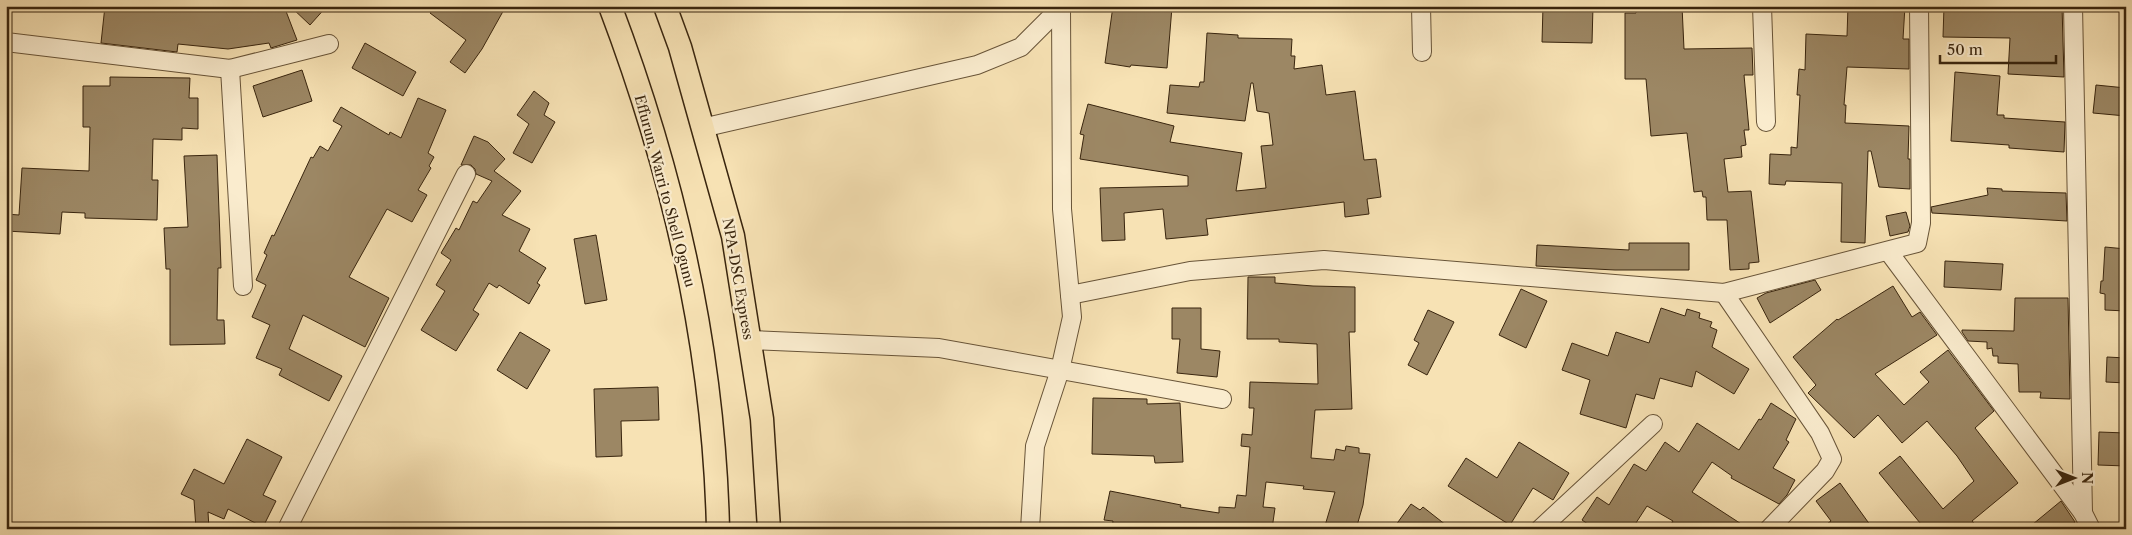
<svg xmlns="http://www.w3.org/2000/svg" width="2132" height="535" font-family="'Libre Caslon Text',serif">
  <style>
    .building { fill: #9c8764; stroke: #39250e }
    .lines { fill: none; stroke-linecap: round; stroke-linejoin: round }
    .minor-casing { stroke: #685438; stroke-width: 20 }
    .major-casing { stroke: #39250e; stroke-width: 25 }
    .minor { stroke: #faecce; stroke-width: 18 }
    .major { stroke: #f7e2b4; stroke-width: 22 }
    .labels { text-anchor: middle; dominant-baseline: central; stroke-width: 4.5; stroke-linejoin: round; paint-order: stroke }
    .street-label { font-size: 14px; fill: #39250e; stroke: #faecce }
  </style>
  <rect width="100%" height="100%" fill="#f7e2b4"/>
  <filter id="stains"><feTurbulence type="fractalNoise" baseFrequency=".004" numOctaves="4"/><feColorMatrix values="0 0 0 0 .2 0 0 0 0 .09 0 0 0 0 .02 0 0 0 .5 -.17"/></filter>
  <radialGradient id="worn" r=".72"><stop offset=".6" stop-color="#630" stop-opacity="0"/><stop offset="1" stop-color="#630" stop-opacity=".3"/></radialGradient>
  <g class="building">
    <path d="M105 6H284L297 40 271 48 269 43 228 49 178 44 177 52 101 43Z"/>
    <path d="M290 6H327L310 25Z"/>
    <path d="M435 6H506L482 49 465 73 450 62 466 40 430 13Z"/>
    <path d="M1113 6 1172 7 1167 68 1131 65 1130 67 1105 63Z"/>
    <path d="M1543 6H1593L1592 43 1542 42Z"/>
    <path d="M1636 6H1682L1684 49 1752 48 1753 75H1744L1749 130H1744L1746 145 1741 146 1742 157 1724 159 1728 192 1751 191 1759 262 1749 263V269L1730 270 1727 220H1707L1706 197H1703L1702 191 1694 192 1687 133 1651 136 1646 79H1625V13H1636Z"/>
    <path d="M1848 6H1905L1903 39H1909V69L1847 67 1844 105H1846L1845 123 1909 126 1908 159H1910V189L1879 187 1871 151H1868L1865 243 1841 242 1842 183 1786 181 1785 185 1769 184 1770 154 1791 155V147L1797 148 1800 95H1797L1799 69 1805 70 1806 34 1847 36Z"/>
    <path d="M1944 6H2062L2064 77 2008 74 2010 38 1943 37Z"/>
    <path d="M1207 33 1238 35V38L1292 39 1291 56H1295L1294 69 1322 65 1326 95 1355 91 1364 160 1376 159 1381 197 1367 199 1369 214 1345 217 1344 202 1206 219 1208 235 1166 239 1163 209 1124 213 1125 240 1102 241 1100 188 1188 186V176L1080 159 1084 135 1080 134 1088 104 1174 126 1170 142 1242 153 1236 191 1266 188 1261 146 1273 145 1269 113 1257 111 1253 83H1251L1245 121 1167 113 1170 85 1199 87 1200 82H1204Z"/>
    <path d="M365 43 416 72 403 96 352 68Z"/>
    <path d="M302 70 312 101 263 117 253 86Z"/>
    <path d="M1955 72 2000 76 1997 115H2004V118L2065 122 2064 152 2009 148V145L1951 141Z"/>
    <path d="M110 77 190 78 189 98H198V129L182 128V140L153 139 152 180H158L157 220 85 218V213L62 212 60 234 6 231V214L19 215 22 168 89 171 90 127H83V86H110Z"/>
    <path d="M2096 85 2126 88V116L2093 113Z"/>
    <path d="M534 91 549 103 544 115 555 122 532 163 513 153 529 124 517 115Z"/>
    <path d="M418 98 446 110 428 153 434 157 429 166 431 168 418 190 427 195 412 222 387 209 349 277 389 298 365 347 303 315 289 349 342 376 329 401 279 375 282 369 256 358 270 325 252 317 266 285 256 280 267 255 264 253 272 235 274 236 311 157 313 158 320 146 328 151 342 126 333 121 341 107 389 135 390 132 401 138Z"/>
    <path d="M474 136 488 142 505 159 494 171 521 191 502 215 530 229 519 251 546 268 537 283 540 285 529 304 499 285 497 288 489 283 473 310 479 314 456 351 421 330 445 291 436 285 451 260 441 253 456 228 459 230 473 201 477 203 492 181 476 174 475 169 471 165H461Z"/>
    <path d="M217 155 221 268H218L217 320H224L225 344 170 345V269H166L164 228 188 227 184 156Z"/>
    <path d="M1987 188 2002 189V191L2066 193 2067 221 1932 213 1931 207 1988 195Z"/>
    <path d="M1906 212 1910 226 1908 232 1890 236 1886 216Z"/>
    <path d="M596 235 607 300 585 304 574 239Z"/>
    <path d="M1629 243H1689V270H1615L1536 266 1537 245 1629 250Z"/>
    <path d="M2105 247 2126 249V311L2105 310V294L2100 293 2101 281H2103Z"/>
    <path d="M1945 261 2003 264 2001 290 1944 287Z"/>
    <path d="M1248 277H1275V283L1313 286 1355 287V332H1349L1352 409 1315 410 1311 458 1334 460 1336 449 1345 451 1346 446 1359 448V453L1370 454 1363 505 1356 529H1324L1335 492 1303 489 1304 486 1266 482 1263 507 1275 508 1272 529H1112L1113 521 1104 520 1110 491 1181 505 1180 507 1219 513V507L1235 508 1237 495 1246 496 1250 447 1241 446 1242 434 1252 435 1254 408H1249L1250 382 1318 384 1317 344 1279 342V339H1247Z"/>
    <path d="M1815 280 1821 290 1770 323 1757 298 1766 293Z"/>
    <path d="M1893 286 1912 317 1920 312 1937 335 1875 374 1904 405 1929 382 1920 372 1948 350 1994 411 1975 428 2018 483 1972 521 1979 529H1925L1879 473 1900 456 1943 509 1974 481 1957 456 1927 421 1902 443 1878 415 1854 438 1808 393 1816 385 1793 357 1837 319 1838 320Z"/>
    <path d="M1521 289 1547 301 1526 348 1499 335Z"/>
    <path d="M2015 298H2068L2070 399 2040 398 2041 392H2019L2018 364 1998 363V356H1993L1992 348 1987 349V342L1968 341 1962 332V330L2014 331Z"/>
    <path d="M1172 308H1201V349L1220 351 1217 377 1177 373 1180 339H1172Z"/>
    <path d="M1661 308 1685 316 1687 309 1700 313 1699 318 1712 322 1710 327 1717 330 1712 347 1749 369 1734 394 1696 371 1692 387 1660 378 1654 399 1636 394 1626 428 1580 414 1590 380 1562 370 1572 343 1608 356 1616 332 1649 343Z"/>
    <path d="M1428 310 1454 322 1427 375 1408 365 1419 343 1414 340Z"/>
    <path d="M520 332 550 350 527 389 497 370Z"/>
    <path d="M2107 357 2126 358V383L2106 382Z"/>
    <path d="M658 387 659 420 621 421 622 456 596 457 594 389Z"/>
    <path d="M1093 398 1147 399V404L1180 403 1183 462 1155 463 1154 456 1092 454Z"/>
    <path d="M1771 403 1796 419 1786 440 1789 442 1773 468 1795 480 1787 495 1779 504 1731 478 1732 476 1712 462 1692 492 1749 529H1668L1673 521 1647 506 1632 529H1595L1582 520 1597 497 1609 505 1634 464 1646 471 1665 442 1679 452 1697 423 1739 450 1759 419 1761 420Z"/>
    <path d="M2099 432 2126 433V466L2098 465Z"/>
    <path d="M247 439 282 457 263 495 276 501 263 527 228 509 224 519 208 512 209 529H196L194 500 181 494 194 469 224 484Z"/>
    <path d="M1519 442 1569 473 1553 500 1533 488 1510 525 1448 486 1466 458 1497 478Z"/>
    <path d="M1840 483 1873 529H1820L1831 521 1816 501Z"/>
    <path d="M2061 501 2075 522 2067 529H2027Z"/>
    <path d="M1411 504 1420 510 1423 507 1451 529H1393Z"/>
  </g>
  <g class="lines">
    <defs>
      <g id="minor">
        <path d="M1421 6 1422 52"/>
        <path d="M1762 6 1766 122"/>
        <path d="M2073 6 2083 513"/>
        <path d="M6 42 230 69 329 44"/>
        <path d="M230 69 243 286"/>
        <path d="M702 128 977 65 1021 47 1062 6"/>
        <path d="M1888 251 2083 513 2091 529"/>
        <path d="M1724 293 1820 433 1832 459 1825 471 1769 529"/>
        <path d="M1070 295 1190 271 1324 260 1724 293 1917 243 1921 223 1919 6"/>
        <path d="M749 340 939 348 1222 399"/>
        <path d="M287 529 466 174"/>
        <path d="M1030 529 1035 446 1060 370 1072 317 1062 209 1061 7"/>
        <path d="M1540 529 1653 424"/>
      </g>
      <g id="major">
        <path d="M610 6C673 172 714 351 718 529"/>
        <path d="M665 6 680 47 733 236 762 419 769 529"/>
      </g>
    </defs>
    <use href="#minor" class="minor-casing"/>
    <use href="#major" class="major-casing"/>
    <use href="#minor" class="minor"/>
    <use href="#major" class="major"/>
  </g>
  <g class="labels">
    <g class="street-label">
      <text transform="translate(665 191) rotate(75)">Effurun, Warri to Shell Ogunu</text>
      <text transform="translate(738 279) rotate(80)">NPA-DSC Express</text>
    </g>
  </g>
  <rect width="2132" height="535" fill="none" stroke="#f7e2b4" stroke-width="25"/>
  <rect x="8" y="8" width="2117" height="520" fill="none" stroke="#39250e" stroke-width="2.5"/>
  <rect x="12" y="12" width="2107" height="510" fill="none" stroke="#39250e"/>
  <g transform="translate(2074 478) rotate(90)" stroke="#faecce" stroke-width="4" paint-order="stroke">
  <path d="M0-4L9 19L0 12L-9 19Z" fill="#39250e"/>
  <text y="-8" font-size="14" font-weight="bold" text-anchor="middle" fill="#39250e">N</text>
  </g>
  <path d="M1940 55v8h116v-8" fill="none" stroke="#39250e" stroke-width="2.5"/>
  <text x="1947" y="55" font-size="15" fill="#39250e" stroke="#faecce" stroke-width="4" paint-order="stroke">50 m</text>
  <rect width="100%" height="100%" filter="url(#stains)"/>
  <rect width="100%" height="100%" fill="url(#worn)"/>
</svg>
